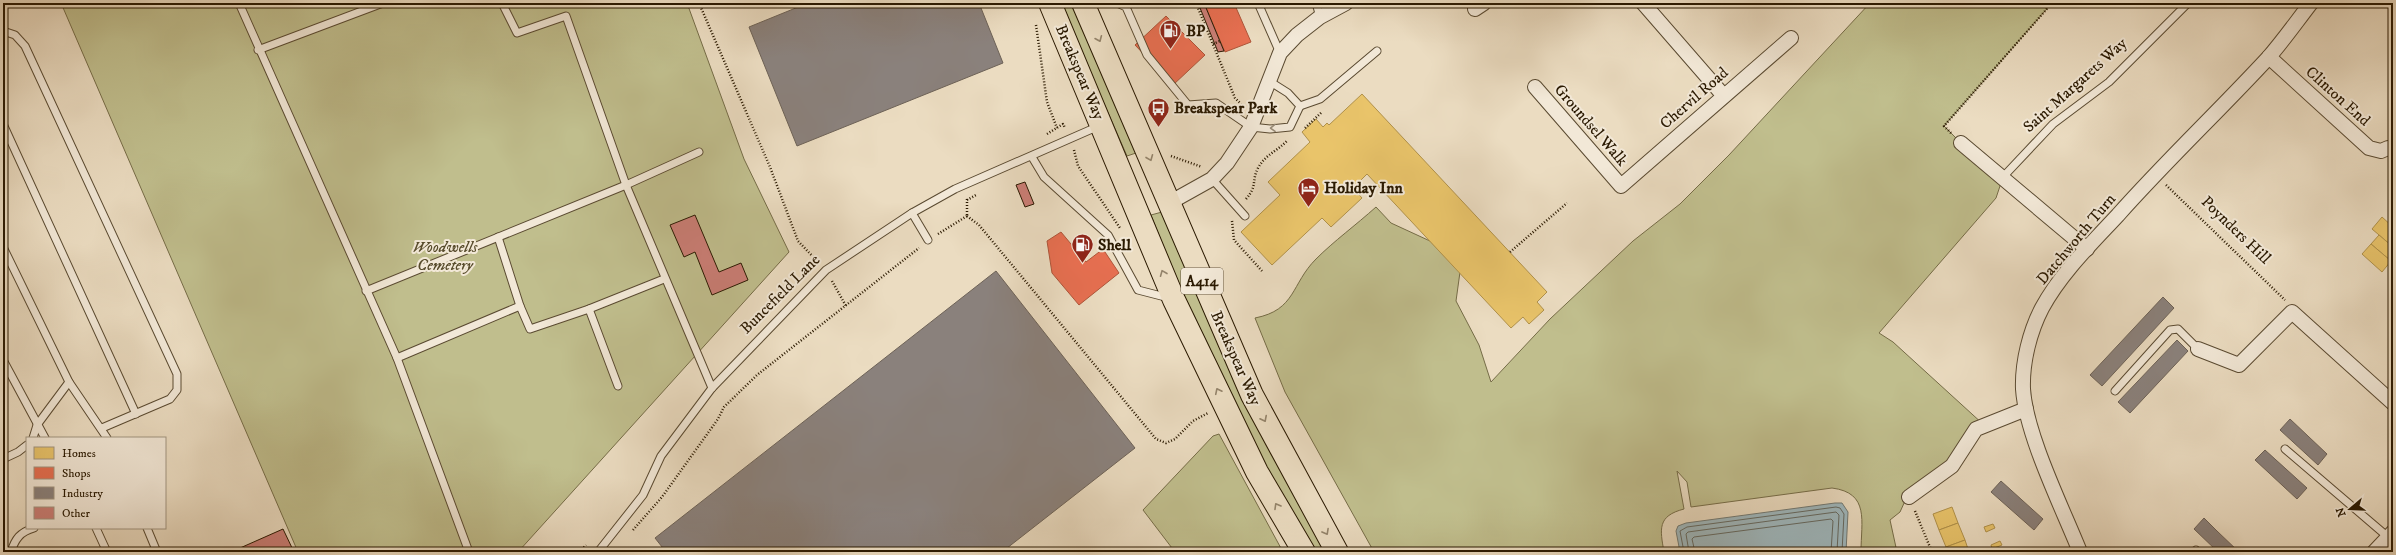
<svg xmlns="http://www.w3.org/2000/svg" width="2396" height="555" font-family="'IM FELL DW Pica',serif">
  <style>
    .green { fill: #c0be8d; stroke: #756c47 }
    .water { fill: #9eb8bf; stroke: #707873 }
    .homes { fill: #e9c46a; stroke: #b0914a }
    .shops { fill: #e76f51; stroke: #ae5539 }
    .industry { fill: #8a817c; stroke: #6d6257 }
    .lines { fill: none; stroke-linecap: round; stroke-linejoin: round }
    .shore { stroke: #646860; stroke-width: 1 }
    .building { fill: #cb7e76; stroke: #2a1901 }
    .lane-casing { stroke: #5a4a31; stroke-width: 9 }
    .street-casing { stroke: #5a4a31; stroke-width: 16 }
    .primary-casing { stroke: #2a1901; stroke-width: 24 }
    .path { stroke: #2a1901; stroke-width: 2.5; stroke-dasharray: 1 2; stroke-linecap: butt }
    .lane { stroke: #f2e8d7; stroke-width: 7 }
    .street { stroke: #f2e8d7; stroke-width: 14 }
    .primary { stroke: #ebdcc1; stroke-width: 22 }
    .oneway { stroke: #94846b }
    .oneway2 { stroke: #988b77 }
    .labels { text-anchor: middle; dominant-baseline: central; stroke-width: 4; stroke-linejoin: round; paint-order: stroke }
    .shield { fill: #f2e8d7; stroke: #665741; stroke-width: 1 }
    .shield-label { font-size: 15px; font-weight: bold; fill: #2a1901 }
    .poi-label { font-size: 16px; font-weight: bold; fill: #2a1901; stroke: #f2e8d7; text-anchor: start }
    .street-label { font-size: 16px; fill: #2a1901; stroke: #f2e8d7 }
    .park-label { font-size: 16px; font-style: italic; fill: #574b2b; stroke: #f2e8d7 }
  </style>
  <rect width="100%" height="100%" fill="#ebdcc1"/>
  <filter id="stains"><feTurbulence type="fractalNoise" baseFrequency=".005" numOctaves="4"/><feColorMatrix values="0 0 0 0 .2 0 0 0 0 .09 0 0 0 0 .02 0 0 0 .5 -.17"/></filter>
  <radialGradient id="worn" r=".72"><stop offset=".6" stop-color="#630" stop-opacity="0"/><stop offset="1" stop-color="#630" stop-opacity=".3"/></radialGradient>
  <g class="green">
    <path d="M61 3H687L744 159 789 252 518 552H298Z"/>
    <path d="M1060 3H1073L1136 153 1127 156Z"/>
    <path d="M1870 3H2052L1944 126 1962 144 2003 177 1996 198 1879 333 1893 342 1984 425 1905 501 1900 512 1890 520 1897 552H1861C1861 521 1870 493 1832 488L1691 507 1687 482 1677 471 1684 509C1657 516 1660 529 1664 552H1374L1285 392 1255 318C1296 310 1291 284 1316 259 1334 241 1356 225 1376 207L1391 223 1430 241 1460 272 1456 301 1479 345 1491 382 1550 319 1633 241 1680 204 1729 155Z"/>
    <path d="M1162 212 1330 552H1316C1250 446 1196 332 1151 215Z"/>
    <path d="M1219 434 1283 552H1175L1143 510 1213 436Z"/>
  </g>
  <path class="water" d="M1835 503H1842L1848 512 1846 552H1680L1676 531 1678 526 1686 523Z"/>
  <g class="homes">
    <path d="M1362 94 1547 292 1537 302 1544 310 1529 324 1523 317 1511 328 1367 174 1353 188 1362 198 1331 227 1322 218 1272 265 1241 232 1280 195 1268 182 1310 142 1302 132 1316 119 1323 127 1327 123 1329 125Z"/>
    <path d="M2382 217 2393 227 2392 246 2372 229Z"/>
    <path d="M2379 235 2393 247V259L2391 261 2371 244Z"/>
    <path d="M2371 244 2391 261 2382 272 2362 254Z"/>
    <path d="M1952 507 1958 523 1939 530 1933 514Z"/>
    <path d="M1958 523 1965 540 1946 547 1939 530Z"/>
    <path d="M1993 524 1995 528 1986 532 1984 527Z"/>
    <path d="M1965 540 1969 552H1948L1946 547Z"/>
    <path d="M2000 541 2002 545 1992 549 1991 545Z"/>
  </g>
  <g class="shops">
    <path d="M1204 3H1234L1251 42 1225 52Z"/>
    <path d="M1166 16 1205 55 1173 85 1135 45Z"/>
    <path d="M1061 232 1086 262 1103 249 1119 273 1079 305 1052 273 1047 241Z"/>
  </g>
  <g class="industry">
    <path d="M808 3H979L1003 63 797 146 749 27Z"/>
    <path d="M996 271 1135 448 1002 552H666L655 538Z"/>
    <path d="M2163 297 2174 308 2102 386 2090 375Z"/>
    <path d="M2177 340 2188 351 2130 413 2118 402Z"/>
    <path d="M2290 419 2327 454 2318 465 2280 430Z"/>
    <path d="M2265 450 2307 488 2297 499 2255 460Z"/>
    <path d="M2001 481 2043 519 2034 530 1991 492Z"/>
    <path d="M2204 518 2217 531 2239 552H2218L2194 529Z"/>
  </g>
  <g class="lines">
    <g class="shore">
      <path d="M1684 552 1680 531 1687 527 1836 507 1840 508 1844 514 1842 552"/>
      <path d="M1689 552 1686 534 1688 532 1836 512 1839 515 1837 552"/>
      <path d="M1695 552 1692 539 1694 537 1831 519 1833 521 1831 552"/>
    </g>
  </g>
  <g class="building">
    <path d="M1198 3H1204L1224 51 1218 52Z"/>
    <path d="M1025 182 1034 204 1025 207 1016 185Z"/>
    <path d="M695 215 719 272 741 263 748 280 712 295 695 252 684 257 670 225Z"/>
    <path d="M283 529 294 552H231Z"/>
  </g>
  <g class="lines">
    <defs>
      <g id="lane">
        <path d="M239 3 397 358 469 552"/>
        <path d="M502 3 517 33 566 16 626 185 712 388"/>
        <path d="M1117 3 1126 7 1147 55 1188 105 1216 103 1251 127 1270 129 1290 127 1300 106 1288 93 1269 81"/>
        <path d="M1258 3 1280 53"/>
        <path d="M1316 3 1320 17"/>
        <path d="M3 31 15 35 25 46 177 374V390L170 399 102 428"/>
        <path d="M258 50 383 3"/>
        <path d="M1300 106 1320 99 1377 51"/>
        <path d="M3 124 136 414"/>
        <path d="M1032 157 1044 177 1108 235 1138 290 1169 298"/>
        <path d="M2003 177 2053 124 2109 82 2188 3"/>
        <path d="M1212 179 1245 216"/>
        <path d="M912 213 928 240"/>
        <path d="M498 237 520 306 530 329 589 309 664 279"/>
        <path d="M3 247 69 382 37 425 33 438"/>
        <path d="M366 291 626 185 699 152"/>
        <path d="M589 309 618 386"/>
        <path d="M397 358 520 306"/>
        <path d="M3 360 45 438"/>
        <path d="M69 382 107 438"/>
        <path d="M2115 391 2170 330 2178 329 2198 349"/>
        <path d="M2285 449 2388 537"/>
        <path d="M3 459 18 452 27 445"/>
        <path d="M96 528 107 552"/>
        <path d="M147 528 157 552"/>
        <path d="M2196 550 2198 552"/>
        <path d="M11 552C15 539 20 532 34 528"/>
        <path d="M598 552 643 495 661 456 712 388 826 270 912 213 955 189 1099 126"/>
      </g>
      <g id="street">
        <path d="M1643 3 1723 95"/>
        <path d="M1475 9 1484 3"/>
        <path d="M2269 57 2369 148 2381 151 2388 148"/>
        <path d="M1535 87 1621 186 1791 38"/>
        <path d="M1961 143 2087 249"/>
        <path d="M1169 203 1212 179 1227 163 1251 127 1280 53 1297 35 1320 17 1346 3"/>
        <path d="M2198 349 2239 365 2292 312 2393 403"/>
        <path d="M1909 497 1952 466 1976 429 2026 409"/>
        <path d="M2080 552C2062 507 2026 435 2023 389 2022 362 2030 331 2042 308 2061 273 2091 244 2118 215 2166 161 2219 111 2268 58 2283 41 2297 21 2311 3"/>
        <path d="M2374 552 2393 532"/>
      </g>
      <g id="primary">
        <path d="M1050 3 1174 300 1257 472 1304 552"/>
        <path d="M1083 3 1252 395 1337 552"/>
      </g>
    </defs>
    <use href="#lane" class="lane-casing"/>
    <use href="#street" class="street-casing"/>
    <use href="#primary" class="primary-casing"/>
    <g class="path">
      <path d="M699 3 770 167 798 241 817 261"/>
      <path d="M1196 3 1235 98 1241 104"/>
      <path d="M1036 25 1047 102 1057 128"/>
      <path d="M1213 44 1220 41"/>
      <path d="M1305 128 1322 112"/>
      <path d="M1951 133 1944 126 2052 3"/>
      <path d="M1047 134 1063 124 1065 128"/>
      <path d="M1074 150 1078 166 1120 228"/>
      <path d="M1171 156 1202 167"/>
      <path d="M2166 185 2285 300"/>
      <path d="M967 199V216"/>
      <path d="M1246 199C1258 185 1251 182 1258 168 1265 155 1277 151 1287 141"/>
      <path d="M967 200 976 195"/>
      <path d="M967 216 979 225 1156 439 1166 443 1175 439 1193 421 1208 413"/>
      <path d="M1232 221 1234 240 1262 271"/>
      <path d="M938 234 967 216"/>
      <path d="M1510 252 1567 203"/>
      <path d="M832 281 846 306"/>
      <path d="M1915 511 1932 552"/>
      <path d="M633 530 662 497 718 419 724 407 757 375 919 248"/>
      <path d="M580 552 586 545"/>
    </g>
    <use href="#lane" class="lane"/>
    <use href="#street" class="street"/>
    <use href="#primary" class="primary"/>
  </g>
  <defs><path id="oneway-chevron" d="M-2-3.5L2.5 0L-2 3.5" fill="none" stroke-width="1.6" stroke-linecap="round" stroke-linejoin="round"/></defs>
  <g class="oneway">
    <use href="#oneway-chevron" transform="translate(1099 39) rotate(67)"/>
    <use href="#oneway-chevron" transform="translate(1150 158) rotate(68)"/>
    <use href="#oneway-chevron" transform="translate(1163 273) rotate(-112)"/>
    <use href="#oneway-chevron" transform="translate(1218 391) rotate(-116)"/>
    <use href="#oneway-chevron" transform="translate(1264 419) rotate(63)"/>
    <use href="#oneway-chevron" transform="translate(1277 506) rotate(-120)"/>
    <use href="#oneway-chevron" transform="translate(1326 532) rotate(61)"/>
  </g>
  <use class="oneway2" href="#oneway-chevron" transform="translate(1273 128) rotate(179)"/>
  <defs>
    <symbol id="fuel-pin" viewBox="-11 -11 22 30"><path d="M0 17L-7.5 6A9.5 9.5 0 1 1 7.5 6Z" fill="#8f2418" stroke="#f2e8d7"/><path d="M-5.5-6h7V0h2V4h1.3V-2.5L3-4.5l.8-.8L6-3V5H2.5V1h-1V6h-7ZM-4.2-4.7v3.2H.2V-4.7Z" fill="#fff"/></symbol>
    <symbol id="bus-pin" viewBox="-11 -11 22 30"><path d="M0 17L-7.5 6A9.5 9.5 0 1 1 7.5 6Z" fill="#8f2418" stroke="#f2e8d7"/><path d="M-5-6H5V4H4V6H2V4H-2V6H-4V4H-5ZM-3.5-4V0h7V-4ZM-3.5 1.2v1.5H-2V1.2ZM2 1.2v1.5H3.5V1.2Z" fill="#fff"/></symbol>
    <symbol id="hotel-pin" viewBox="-11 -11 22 30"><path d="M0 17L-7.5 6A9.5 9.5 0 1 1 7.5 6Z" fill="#8f2418" stroke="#f2e8d7"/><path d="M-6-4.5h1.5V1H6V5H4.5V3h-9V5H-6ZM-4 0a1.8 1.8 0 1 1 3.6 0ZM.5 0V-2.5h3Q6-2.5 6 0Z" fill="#fff"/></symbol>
  </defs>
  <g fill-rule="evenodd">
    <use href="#fuel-pin" x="1158" y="18" width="25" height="34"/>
    <use href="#bus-pin" x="1146" y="96" width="25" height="34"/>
    <use href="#hotel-pin" x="1296" y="176" width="25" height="34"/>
    <use href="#fuel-pin" x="1070" y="232" width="25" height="34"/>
  </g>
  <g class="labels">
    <rect class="shield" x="1181" y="268" width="42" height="26" rx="3"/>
    <g class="shield-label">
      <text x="1202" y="281">A414</text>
    </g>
    <g class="poi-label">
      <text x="1186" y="31">BP</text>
      <text x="1174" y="108">Breakspear Park</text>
      <text x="1324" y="188">Holiday Inn</text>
      <text x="1098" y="245">Shell</text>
    </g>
    <g class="street-label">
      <text transform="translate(1080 72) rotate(67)">Breakspear Way</text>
      <text transform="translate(2075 85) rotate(-42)">Saint Margarets Way</text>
      <text transform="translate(2338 96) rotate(42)">Clinton End</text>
      <text transform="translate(1694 98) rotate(-41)">Chervil Road</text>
      <text transform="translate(1591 125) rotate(49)">Groundsel Walk</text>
      <text transform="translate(2236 230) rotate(44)">Poynders Hill</text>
      <text transform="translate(2076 239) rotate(-50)">Datchworth Turn</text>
      <text transform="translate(780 294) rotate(-45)">Buncefield Lane</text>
      <text transform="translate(1236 358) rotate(66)">Breakspear Way</text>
    </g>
    <g class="park-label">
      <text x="445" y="247">Woodwells<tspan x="445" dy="18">Cemetery</tspan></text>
    </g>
  </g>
  <rect width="2396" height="555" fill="none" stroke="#ebdcc1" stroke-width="16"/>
  <rect x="4" y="4" width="2388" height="547" fill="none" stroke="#2a1901" stroke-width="2"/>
  <rect x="8" y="8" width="2380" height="539" fill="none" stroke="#2a1901"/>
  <rect x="26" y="437" width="140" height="92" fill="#f2e8d7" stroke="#a29581"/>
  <rect x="34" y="447" width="20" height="12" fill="#e9c46a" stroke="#a29581"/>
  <text x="62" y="457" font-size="12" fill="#2a1901">Homes</text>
  <rect x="34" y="467" width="20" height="12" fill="#e76f51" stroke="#a29581"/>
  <text x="62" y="477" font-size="12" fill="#2a1901">Shops</text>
  <rect x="34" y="487" width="20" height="12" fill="#8a817c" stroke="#a29581"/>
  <text x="62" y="497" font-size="12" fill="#2a1901">Industry</text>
  <rect x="34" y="507" width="20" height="12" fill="#cb7e76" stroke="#a29581"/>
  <text x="62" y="517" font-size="12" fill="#2a1901">Other</text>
  <g transform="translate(2350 509) rotate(251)" stroke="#f2e8d7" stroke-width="3" paint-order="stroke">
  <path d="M0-3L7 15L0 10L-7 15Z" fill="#2a1901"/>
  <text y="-6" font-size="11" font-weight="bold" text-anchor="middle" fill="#2a1901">N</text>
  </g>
  <rect width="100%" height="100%" filter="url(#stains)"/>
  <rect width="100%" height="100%" fill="url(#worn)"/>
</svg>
